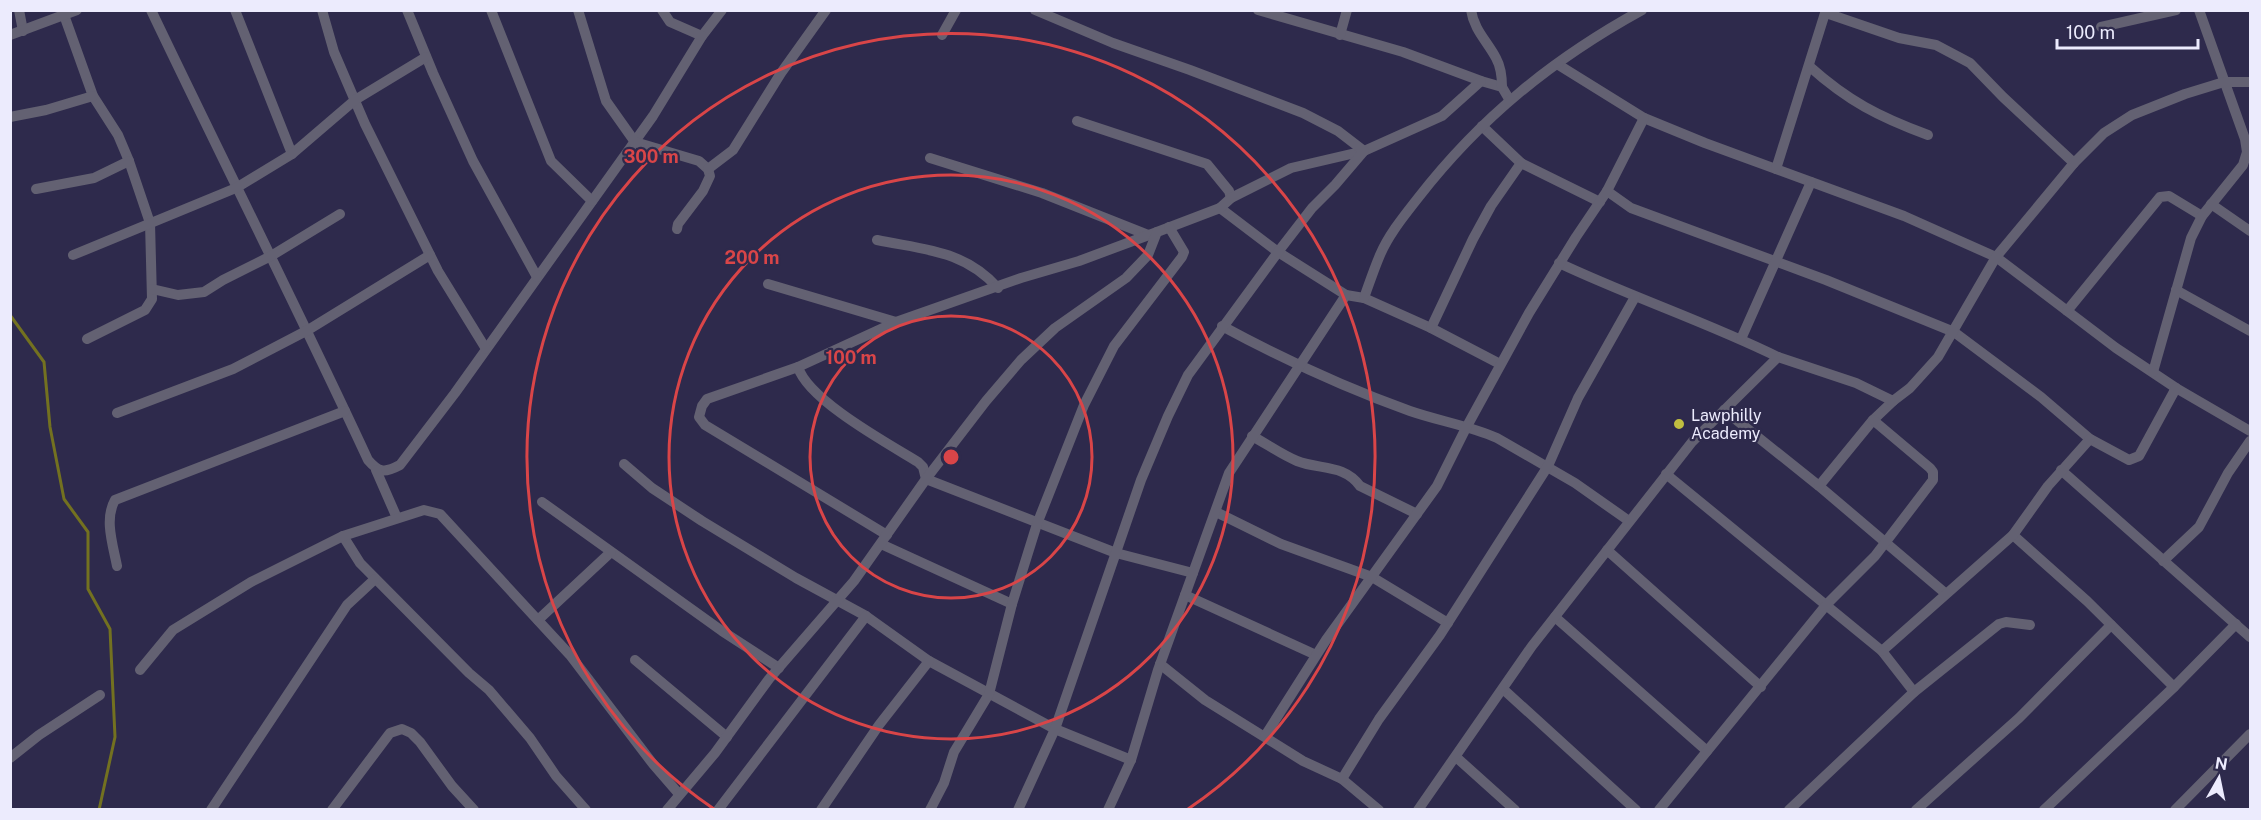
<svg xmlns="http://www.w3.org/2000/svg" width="2261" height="820" font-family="'Public Sans',sans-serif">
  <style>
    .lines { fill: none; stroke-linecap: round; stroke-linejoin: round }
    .stream { stroke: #737120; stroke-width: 3 }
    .street { stroke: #636172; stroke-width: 10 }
    .ring { fill: none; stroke: #d94548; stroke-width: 3 }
    .poi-dot { fill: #c0be40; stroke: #2e2a4c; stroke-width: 2 }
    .labels { text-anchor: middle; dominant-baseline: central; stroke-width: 4.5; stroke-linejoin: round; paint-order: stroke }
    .poi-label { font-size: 16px; fill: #ecebfd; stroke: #2e2a4c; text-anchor: start }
    .centre { fill: #d94548; stroke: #2e2a4c; stroke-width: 3 }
    .ring-label { font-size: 18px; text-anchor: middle; font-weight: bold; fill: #d94548; stroke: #2e2a4c; stroke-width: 4.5; stroke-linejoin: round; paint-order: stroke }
  </style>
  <rect width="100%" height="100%" fill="#2e2a4c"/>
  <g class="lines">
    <path class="stream" d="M10 315 44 362 50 427 64 499 88 532V589L110 629 115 737 99 810"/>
    <g class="street">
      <path d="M19 10 23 31"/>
      <path d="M151 10C223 161 298 309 368 460 379 473 385 473 400 465L455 393 653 116 702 36 722 10"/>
      <path d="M235 10 292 154"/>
      <path d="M322 10 334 52 365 124 438 271 486 349"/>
      <path d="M407 10 433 73 473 161 537 277"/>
      <path d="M491 10 551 161 592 201"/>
      <path d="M578 10 606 101 635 142 699 161 708 169 710 176 703 191 678 224 677 229"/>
      <path d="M662 10 670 22 702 36"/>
      <path d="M1258 10 1403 52 1481 81 1502 87 1509 99"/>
      <path d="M1471 10C1474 30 1487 41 1496 58 1501 67 1502 77 1502 87"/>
      <path d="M1826 13 1899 38 1936 45 1970 63 2003 97 2074 163"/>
      <path d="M64 15 93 96 118 135 129 161 150 223 152 299 145 310 87 339"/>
      <path d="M2101 27 2176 10"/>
      <path d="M10 35 77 10"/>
      <path d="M942 35 956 10"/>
      <path d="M1340 35 1347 10"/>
      <path d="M1557 64 1644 118 1705 143 1904 216 1996 257 2116 348 2176 388 2250 431"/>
      <path d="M1809 66C1848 101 1879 117 1928 135"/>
      <path d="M10 117 46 110 93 96"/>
      <path d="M1077 121 1207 164 1229 191 1231 198"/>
      <path d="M1482 126 1521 163"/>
      <path d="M930 158 1042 193 1148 235"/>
      <path d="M708 169 733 150 781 73 826 10"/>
      <path d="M1776 169 1826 10"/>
      <path d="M36 189 94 178 129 161"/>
      <path d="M1607 191 1631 208 1826 280 1954 332 2041 397 2090 439 2129 460 2139 456 2176 388"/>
      <path d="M2211 204 2250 231"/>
      <path d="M1220 208 1278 252 1346 295 1364 298 1431 328 1500 364"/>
      <path d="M877 240C925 250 964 250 998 288"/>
      <path d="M73 255 236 188 292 154 355 100 426 57"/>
      <path d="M1559 263C1631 297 1707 322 1778 357"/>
      <path d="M768 284 896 322"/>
      <path d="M152 289 178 295 204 292 223 280 271 256 340 214"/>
      <path d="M2176 290 2250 331"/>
      <path d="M1364 298C1369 284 1374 269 1380 255 1389 234 1404 216 1418 198 1481 117 1553 59 1642 10"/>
      <path d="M2067 311 2160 197 2169 196 2202 216"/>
      <path d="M1222 326C1283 359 1345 388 1410 411 1439 421 1470 426 1497 438L1575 483 1629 521"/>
      <path d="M1431 328 1473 239 1491 206 1521 163 1600 202"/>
      <path d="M1741 339 1811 182"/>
      <path d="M798 367C808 400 887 443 918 462L923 467 926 479 1116 553 1193 573"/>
      <path d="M2153 372 2191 238 2202 216 2243 165 2247 152 2245 139 2199 10"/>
      <path d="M1724 410 1819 486 1945 593"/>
      <path d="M117 413 233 369 308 330 430 255"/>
      <path d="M1252 436C1267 444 1282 455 1297 461 1320 470 1344 464 1360 486L1417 514"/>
      <path d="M624 464 652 488 702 521 796 578 866 616 929 661 1055 729 1131 760"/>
      <path d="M376 470 397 518"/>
      <path d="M2061 470 2250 637"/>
      <path d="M1666 474 1882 651 1914 692"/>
      <path d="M1819 486 1873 420 1893 401"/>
      <path d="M542 502 722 631 779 668"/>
      <path d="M1216 512 1281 544 1372 577 1448 623"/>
      <path d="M887 535 705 425 699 417 702 406 707 399 798 367 896 322 1021 278 1079 261 1157 232"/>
      <path d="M2013 535 2087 601 2174 687"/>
      <path d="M343 536 360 563 469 673 489 690 530 738 556 776 586 810"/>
      <path d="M881 544 1012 604"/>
      <path d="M1607 550 1761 687"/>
      <path d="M2163 561 2199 527 2228 473 2250 441"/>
      <path d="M117 566C113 545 104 519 115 500L345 411"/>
      <path d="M1185 595 1316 655"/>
      <path d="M1555 617 1707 751"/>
      <path d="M538 620 611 552"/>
      <path d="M1882 651 2013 535 2048 486 2090 439"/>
      <path d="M635 660 727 737"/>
      <path d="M1160 664 1205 700 1303 761 1342 779 1379 810"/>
      <path d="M140 670 173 630 251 582 343 536 424 510 440 514 570 655 653 764 679 794"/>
      <path d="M1503 689 1636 810"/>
      <path d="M1265 736 1326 640 1437 486 1466 428 1529 313 1576 237 1607 191 1644 118"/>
      <path d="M1456 757 1515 810"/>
      <path d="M10 758 39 735 100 695"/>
      <path d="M1342 779 1379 719 1440 635 1548 466 1578 398 1635 297"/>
      <path d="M211 810 347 605 375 579"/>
      <path d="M332 810 390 733 402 729 411 733 420 742 452 786 474 810"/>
      <path d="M667 810 715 753 769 679 854 581 926 479 986 401 1021 360 1055 328 1126 278 1148 255 1157 232 1220 208 1231 198 1291 168 1364 151 1442 116 1481 81"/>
      <path d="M718 810 866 616"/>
      <path d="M821 810 879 725 929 661"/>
      <path d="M930 810 944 783 954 752 989 694 1012 604 1037 524 1084 405 1114 346 1182 257 1184 252 1169 227"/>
      <path d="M1018 810 1055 729 1141 480 1168 416 1188 375 1278 252 1312 208 1335 185 1364 151 1338 131 1303 113 1190 70 1113 43 1035 10"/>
      <path d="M1108 810 1131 760 1158 670 1229 473 1346 295"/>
      <path d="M1418 810 1532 646 1692 442 1778 357 1856 383 1893 401 1910 388 1938 357 1996 257 2074 163 2104 133 2132 115 2185 94 2224 82H2250"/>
      <path d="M1659 810 1827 604 1875 556 1933 480V472L1930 468 1873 420"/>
      <path d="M1789 810 1914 692 1999 624 2006 622 2030 625"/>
      <path d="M1916 810 2019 718 2111 625"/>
      <path d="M2044 810 2174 687 2236 624"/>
      <path d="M2175 810 2250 734"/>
    </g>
  </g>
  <g class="ring">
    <circle cx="951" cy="457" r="141"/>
    <circle cx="951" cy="457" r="282"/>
    <path d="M714 809A424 424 0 1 1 1188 809"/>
  </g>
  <circle class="poi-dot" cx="1679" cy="424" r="6"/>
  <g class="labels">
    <g class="poi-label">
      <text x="1691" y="415">Lawphilly<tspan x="1691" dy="18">Academy</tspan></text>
    </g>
  </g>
  <circle cx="951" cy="457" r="9" class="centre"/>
  <g class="ring-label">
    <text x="651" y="163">300 m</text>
    <text x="752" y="264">200 m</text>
    <text x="851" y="364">100 m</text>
  </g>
  <rect width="2261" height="820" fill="none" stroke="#ecebfd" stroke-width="24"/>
  <g transform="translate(2219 778) rotate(9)" stroke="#2e2a4c" stroke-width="4.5" paint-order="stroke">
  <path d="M0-4.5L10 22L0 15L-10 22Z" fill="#ecebfd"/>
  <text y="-9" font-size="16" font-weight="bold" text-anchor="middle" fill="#ecebfd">N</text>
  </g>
  <path d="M2057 39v9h141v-9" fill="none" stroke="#ecebfd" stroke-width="3"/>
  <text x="2066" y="39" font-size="18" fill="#ecebfd" stroke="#2e2a4c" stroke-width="4.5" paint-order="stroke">100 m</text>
</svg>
